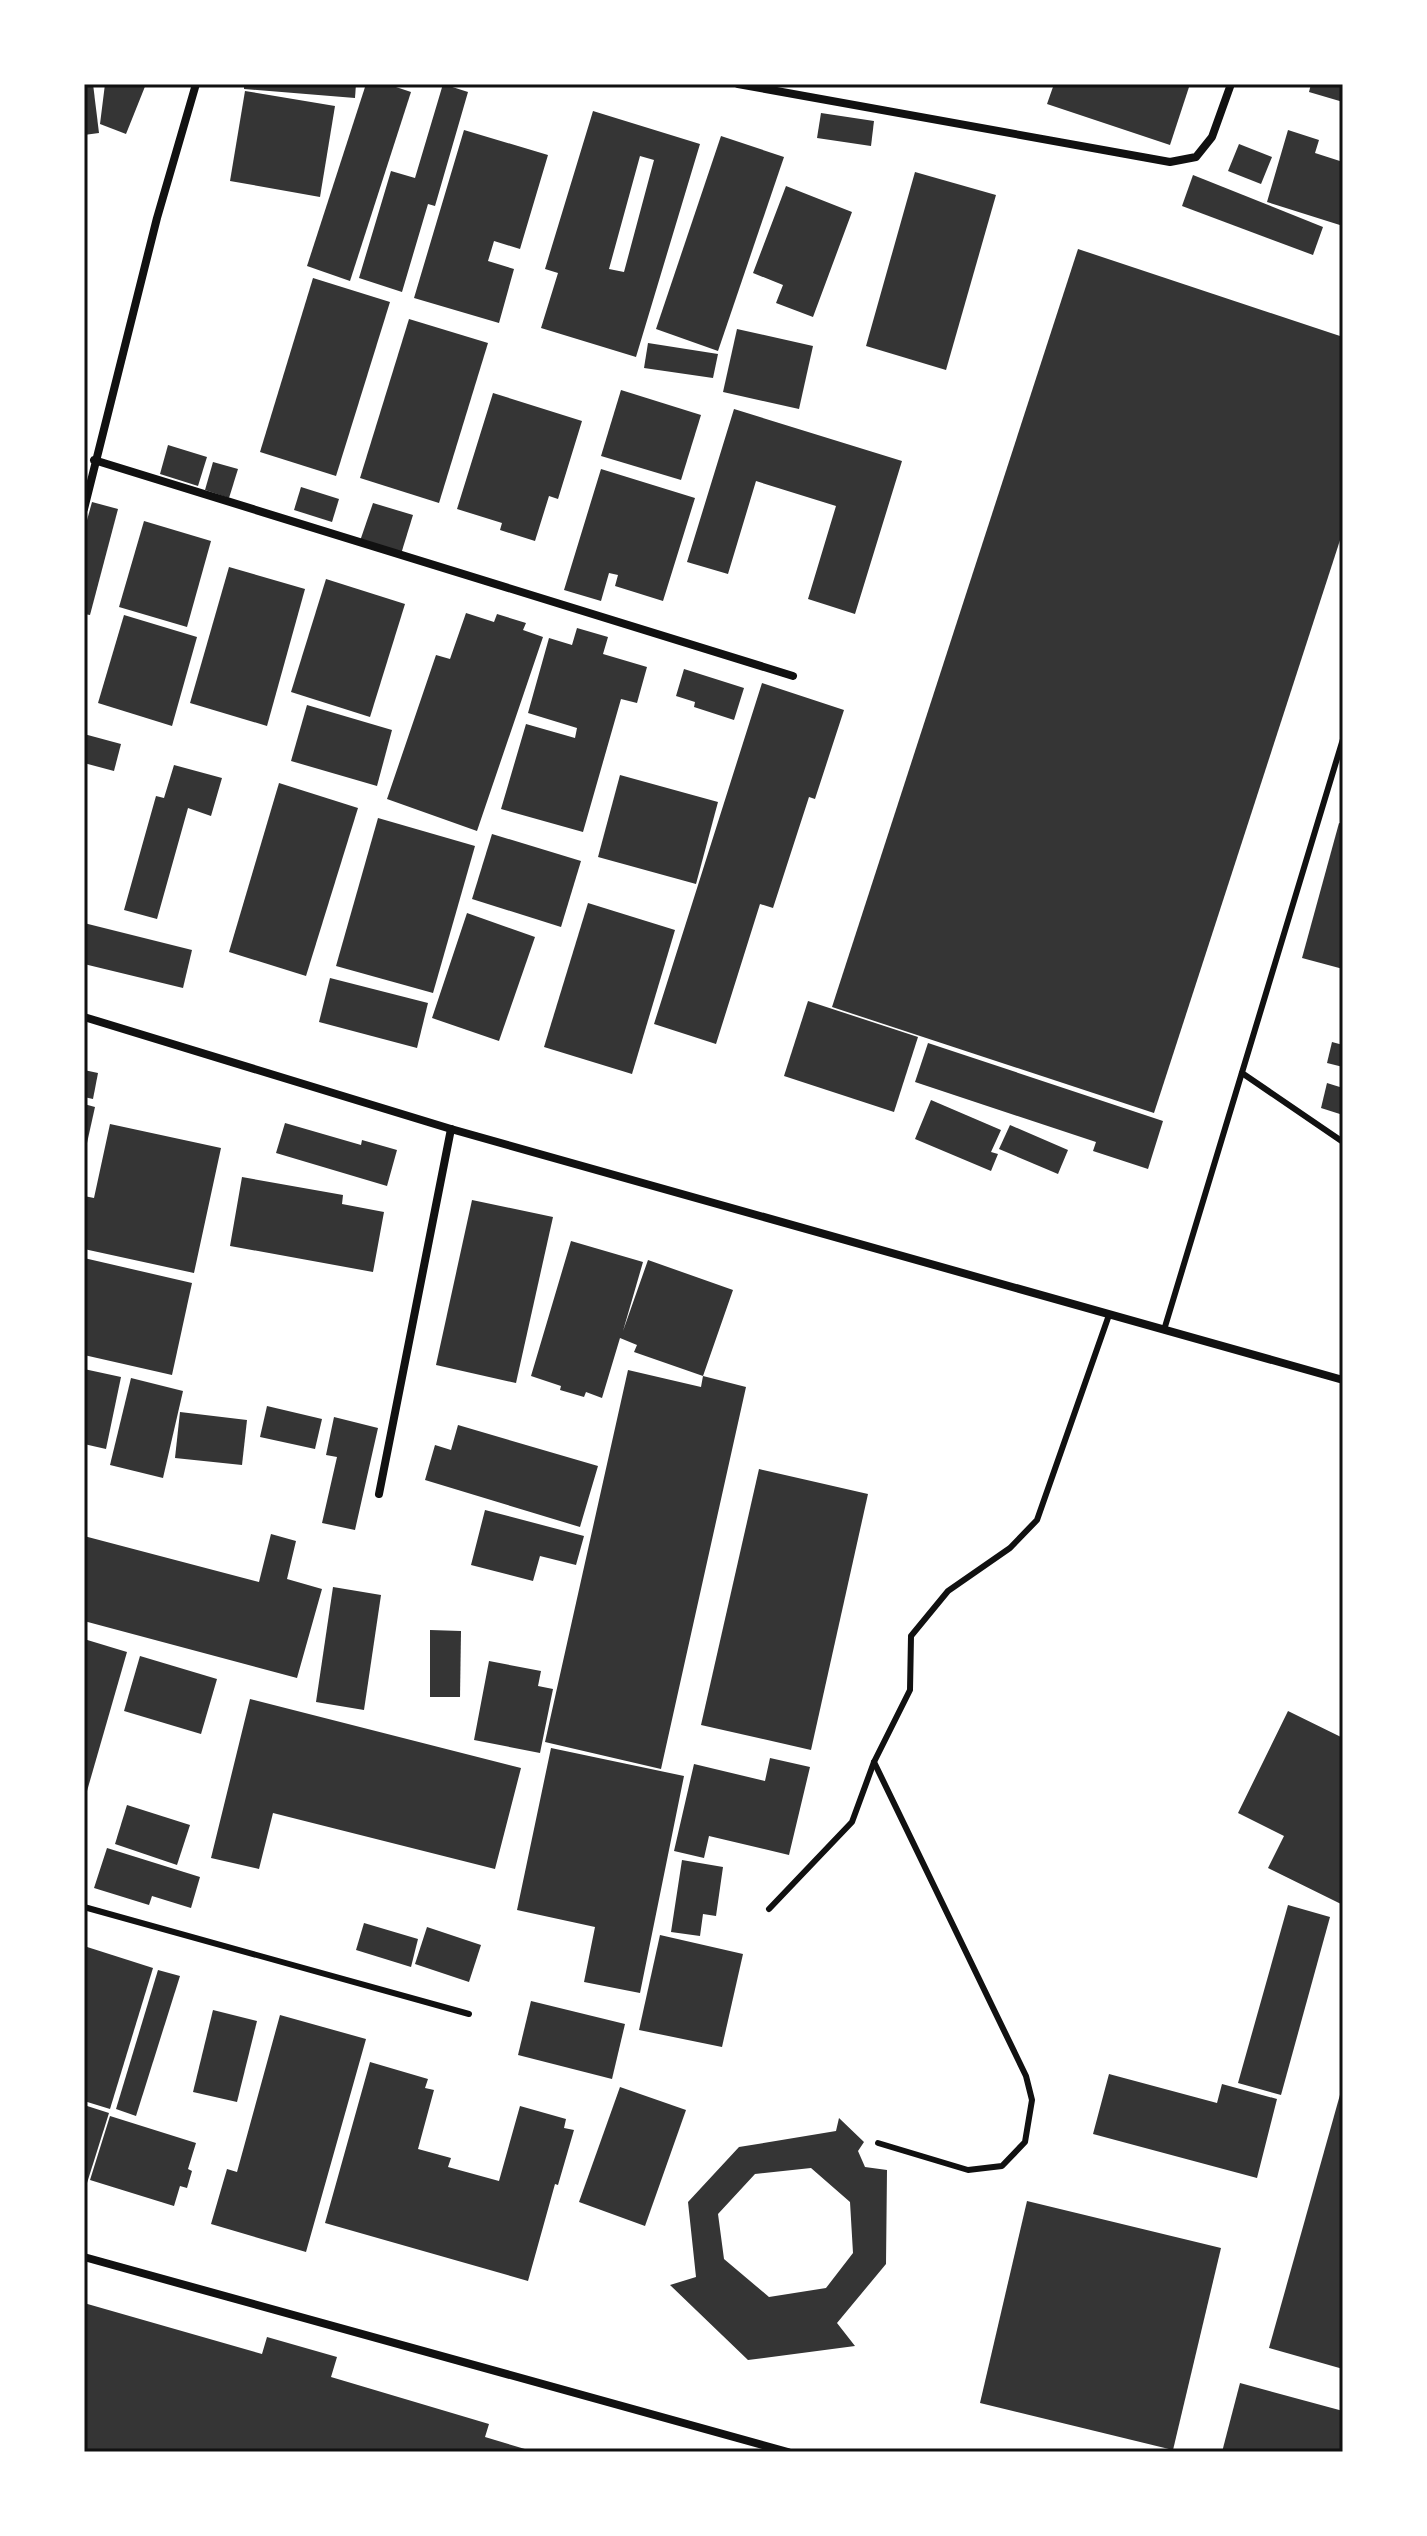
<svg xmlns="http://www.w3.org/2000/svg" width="1427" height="2536" font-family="'Fira Sans',sans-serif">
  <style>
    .building { fill: #353535; fill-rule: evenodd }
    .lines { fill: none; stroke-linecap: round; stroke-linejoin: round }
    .service { stroke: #111; stroke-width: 6 }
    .minor { stroke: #111; stroke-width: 8 }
    .neatline { fill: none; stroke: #111; stroke-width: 3 }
  </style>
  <rect width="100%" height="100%" fill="#fff"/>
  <g class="building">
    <path d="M84 84H93L99 133 84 135Z"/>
    <path d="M105 84H146L126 134 100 124Z"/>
    <path d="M244 84H356L355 98 244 89Z"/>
    <path d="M366 84H387L411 92 350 281 307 266Z"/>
    <path d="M443 84 468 92 435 206 428 204 402 292 359 278 391 171 415 178Z"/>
    <path d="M1054 84H1190L1170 145 1047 104Z"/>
    <path d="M1311 84H1343V102L1309 92Z"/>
    <path d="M245 91 335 106 320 197 230 181Z"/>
    <path d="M593 111 700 144 636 357 541 328 558 273 545 269ZM640 156 654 160 624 272 609 269Z"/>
    <path d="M821 113 874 121 871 146 817 138Z"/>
    <path d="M464 130 548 155 520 249 494 241 488 261 514 269 499 323 414 298Z"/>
    <path d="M1288 130 1319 140 1315 153 1343 162V226L1267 202Z"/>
    <path d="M721 136 784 157 718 351 656 329Z"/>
    <path d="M1239 144 1272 157 1261 184 1228 171Z"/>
    <path d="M915 172 996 195 946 370 866 346Z"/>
    <path d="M1193 175 1323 227 1313 255 1182 206Z"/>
    <path d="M786 186 852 212 813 317 776 303 783 285 753 273Z"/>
    <path d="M1078 249 1343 337V531L1154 1113 832 1007Z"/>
    <path d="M313 278 390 302 336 476 260 452Z"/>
    <path d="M409 319 488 343 439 503 360 478Z"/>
    <path d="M737 329 813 346 799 409 723 392Z"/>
    <path d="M648 343 718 354 713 378 644 368Z"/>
    <path d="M621 390 701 415 681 480 601 456Z"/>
    <path d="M493 393 582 421 558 499 549 496 535 541 500 530 502 523 457 509Z"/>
    <path d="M734 409 902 461 855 614 808 599 836 506 756 481 728 574 687 562Z"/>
    <path d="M168 445 207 457 198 486 160 474Z"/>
    <path d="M213 462 238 469 229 498 205 490Z"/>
    <path d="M601 469 695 498 663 601 615 586 618 575 609 573 601 601 564 590Z"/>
    <path d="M301 487 339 499 332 522 294 510Z"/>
    <path d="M92 502 118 509 90 615 84 614V531Z"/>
    <path d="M373 503 413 515 401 554 360 541Z"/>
    <path d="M144 521 211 541 187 627 119 607Z"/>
    <path d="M229 567 305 589 267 726 190 703Z"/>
    <path d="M326 579 405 604 370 717 291 692Z"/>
    <path d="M466 613 494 622 497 614 526 623 523 630 543 637 477 831 387 799 436 655 450 659Z"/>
    <path d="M124 615 197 637 172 726 98 703Z"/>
    <path d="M577 628 608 637 603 654 647 667 637 703 621 699 583 832 501 809 526 724 575 738 577 728 528 713 549 638 572 645Z"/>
    <path d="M684 669 744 688 734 720 694 707 695 702 676 696Z"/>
    <path d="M762 683 844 710 815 799 809 797 773 908 760 904 716 1044 654 1024Z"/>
    <path d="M307 705 392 730 377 786 291 761Z"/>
    <path d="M84 734 121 744 114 771 84 763Z"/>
    <path d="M174 765 222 778 211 816 188 808 157 919 124 910 156 796 164 798Z"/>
    <path d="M620 775 718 802 696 884 598 857Z"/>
    <path d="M279 783 358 808 306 976 229 952Z"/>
    <path d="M378 818 475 846 433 993 336 966Z"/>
    <path d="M1339 823 1343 824V969L1302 958Z"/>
    <path d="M492 834 581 861 561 927 472 899Z"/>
    <path d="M588 903 675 930 632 1074 544 1047Z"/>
    <path d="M467 913 535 937 499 1041 432 1018Z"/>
    <path d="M84 923 192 950 183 988 84 964Z"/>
    <path d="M330 978 428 1003 417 1048 319 1022Z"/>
    <path d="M808 1001 918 1037 894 1112 784 1076Z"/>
    <path d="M1332 1042 1343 1045V1067L1327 1063Z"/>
    <path d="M928 1043 1163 1121 1148 1169 1093 1151 1096 1142 915 1082Z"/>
    <path d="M84 1070 98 1073 93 1099 84 1097Z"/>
    <path d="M1327 1083 1343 1088V1115L1321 1108Z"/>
    <path d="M931 1100 1001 1130 991 1152 998 1154 991 1171 915 1139Z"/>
    <path d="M84 1104 95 1107 85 1152H84Z"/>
    <path d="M285 1123 361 1145 362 1140 397 1150 387 1186 276 1153Z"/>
    <path d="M110 1124 221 1148 194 1273 84 1249V1196L94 1198Z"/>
    <path d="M1010 1125 1068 1150 1058 1174 999 1149Z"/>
    <path d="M242 1177 343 1195 342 1204 384 1212 373 1272 230 1246Z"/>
    <path d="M472 1200 553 1217 516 1383 436 1365Z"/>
    <path d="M571 1241 643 1262 623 1331 648 1260 733 1290 703 1376 634 1352 637 1345 620 1338 602 1398 586 1392 584 1397 560 1390 561 1386 531 1376Z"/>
    <path d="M84 1258 192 1283 172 1375 84 1355Z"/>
    <path d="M84 1369 121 1377 106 1449 84 1444Z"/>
    <path d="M628 1370 701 1387 703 1376 746 1387 661 1769 545 1742Z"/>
    <path d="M131 1378 183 1391 163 1478 110 1465Z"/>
    <path d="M267 1406 322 1419 315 1449 260 1437Z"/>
    <path d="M180 1412 247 1420 242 1465 175 1458Z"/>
    <path d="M334 1417 378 1428 355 1530 322 1523 337 1457 326 1455Z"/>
    <path d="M458 1425 598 1466 580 1527 425 1480 435 1445 451 1450Z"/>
    <path d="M759 1469 868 1494 811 1750 701 1725Z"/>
    <path d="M485 1510 584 1536 576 1565 540 1556 533 1581 471 1565Z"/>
    <path d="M271 1534 296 1541 287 1579 322 1589 297 1678 84 1621V1536L259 1582Z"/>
    <path d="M333 1587 381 1595 364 1710 316 1702Z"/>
    <path d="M430 1630 461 1631 460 1697H430Z"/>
    <path d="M84 1639 127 1652 85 1798H84Z"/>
    <path d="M140 1656 217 1679 201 1734 124 1711Z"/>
    <path d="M489 1661 541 1671 538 1686 553 1689 540 1753 474 1740Z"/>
    <path d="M250 1699 521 1768 495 1869 273 1813 259 1869 211 1858Z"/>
    <path d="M1288 1711 1343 1738V1900L1341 1904 1268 1868 1284 1836 1238 1813Z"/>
    <path d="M551 1748 684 1776 640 1993 584 1982 595 1927 517 1910Z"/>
    <path d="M770 1758 810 1767 789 1855 709 1836 704 1858 674 1851 694 1764 765 1781Z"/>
    <path d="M127 1805 190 1825 177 1865 115 1844Z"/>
    <path d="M107 1848 200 1877 191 1908 152 1896 149 1905 94 1888Z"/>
    <path d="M682 1860 723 1867 716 1916 703 1914 700 1936 671 1932Z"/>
    <path d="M1288 1905 1330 1917 1281 2095 1238 2083Z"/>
    <path d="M364 1923 418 1939 411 1967 356 1950Z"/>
    <path d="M427 1927 481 1945 469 1982 415 1964Z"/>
    <path d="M660 1935 743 1954 722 2047 639 2030Z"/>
    <path d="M84 1946 153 1968 110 2109 84 2101Z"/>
    <path d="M158 1970 180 1976 136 2116 116 2109Z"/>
    <path d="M531 2001 625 2024 612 2079 518 2055Z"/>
    <path d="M213 2010 257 2021 237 2102 193 2092Z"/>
    <path d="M280 2015 366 2039 306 2252 211 2224 227 2169 237 2172Z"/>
    <path d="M370 2062 428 2079 425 2088 434 2090 418 2149 451 2158 448 2167 499 2181 520 2106 566 2119 564 2128 574 2130 558 2185 555 2184 528 2281 325 2223Z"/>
    <path d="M1109 2074 1217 2103 1222 2084 1277 2099 1257 2178 1093 2134Z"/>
    <path d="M1343 2084V2369L1269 2348Z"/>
    <path d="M620 2087 686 2110 645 2226 579 2202Z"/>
    <path d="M84 2105 109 2113 87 2183 84 2182Z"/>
    <path d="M110 2116 196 2143 188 2169 192 2171 187 2188 180 2186 174 2206 90 2180Z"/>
    <path d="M839 2118 864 2142 858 2151 865 2167 887 2170 886 2264 837 2323 855 2346 748 2360 670 2285 696 2277 688 2202 739 2147 836 2131ZM811 2168 850 2202 853 2253 826 2288 769 2297 724 2259 718 2214 755 2174Z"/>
    <path d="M1027 2201 1221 2248 1173 2450 980 2403Z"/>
    <path d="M84 2303 262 2354 267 2337 337 2357 331 2377 489 2424 485 2437 535 2452H84Z"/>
    <path d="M1240 2383 1343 2411V2452H1222Z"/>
  </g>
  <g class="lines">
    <g class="service">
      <path d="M1242 1073 1343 1142"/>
      <path d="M1164 1330 1343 739"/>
      <path d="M874 1762 1026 2076 1032 2100 1025 2142 1002 2166 968 2170 878 2143"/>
      <path d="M84 1907 469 2014"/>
      <path d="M769 1909 852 1822 874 1762 910 1690 911 1636 948 1591 1010 1548 1037 1520 1109 1315"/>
    </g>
    <g class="minor">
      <path d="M738 84 1170 162 1196 157 1212 137 1231 84"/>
      <path d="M94 460 793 676"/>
      <path d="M84 509 157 218 196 84"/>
      <path d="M84 1017 451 1129 1343 1380"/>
      <path d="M379 1494 451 1129"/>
      <path d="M84 2257 788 2452"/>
    </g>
  </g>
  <rect width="1427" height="2536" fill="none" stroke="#ffffff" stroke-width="172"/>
  <rect x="86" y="86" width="1255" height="2364" class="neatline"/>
</svg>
